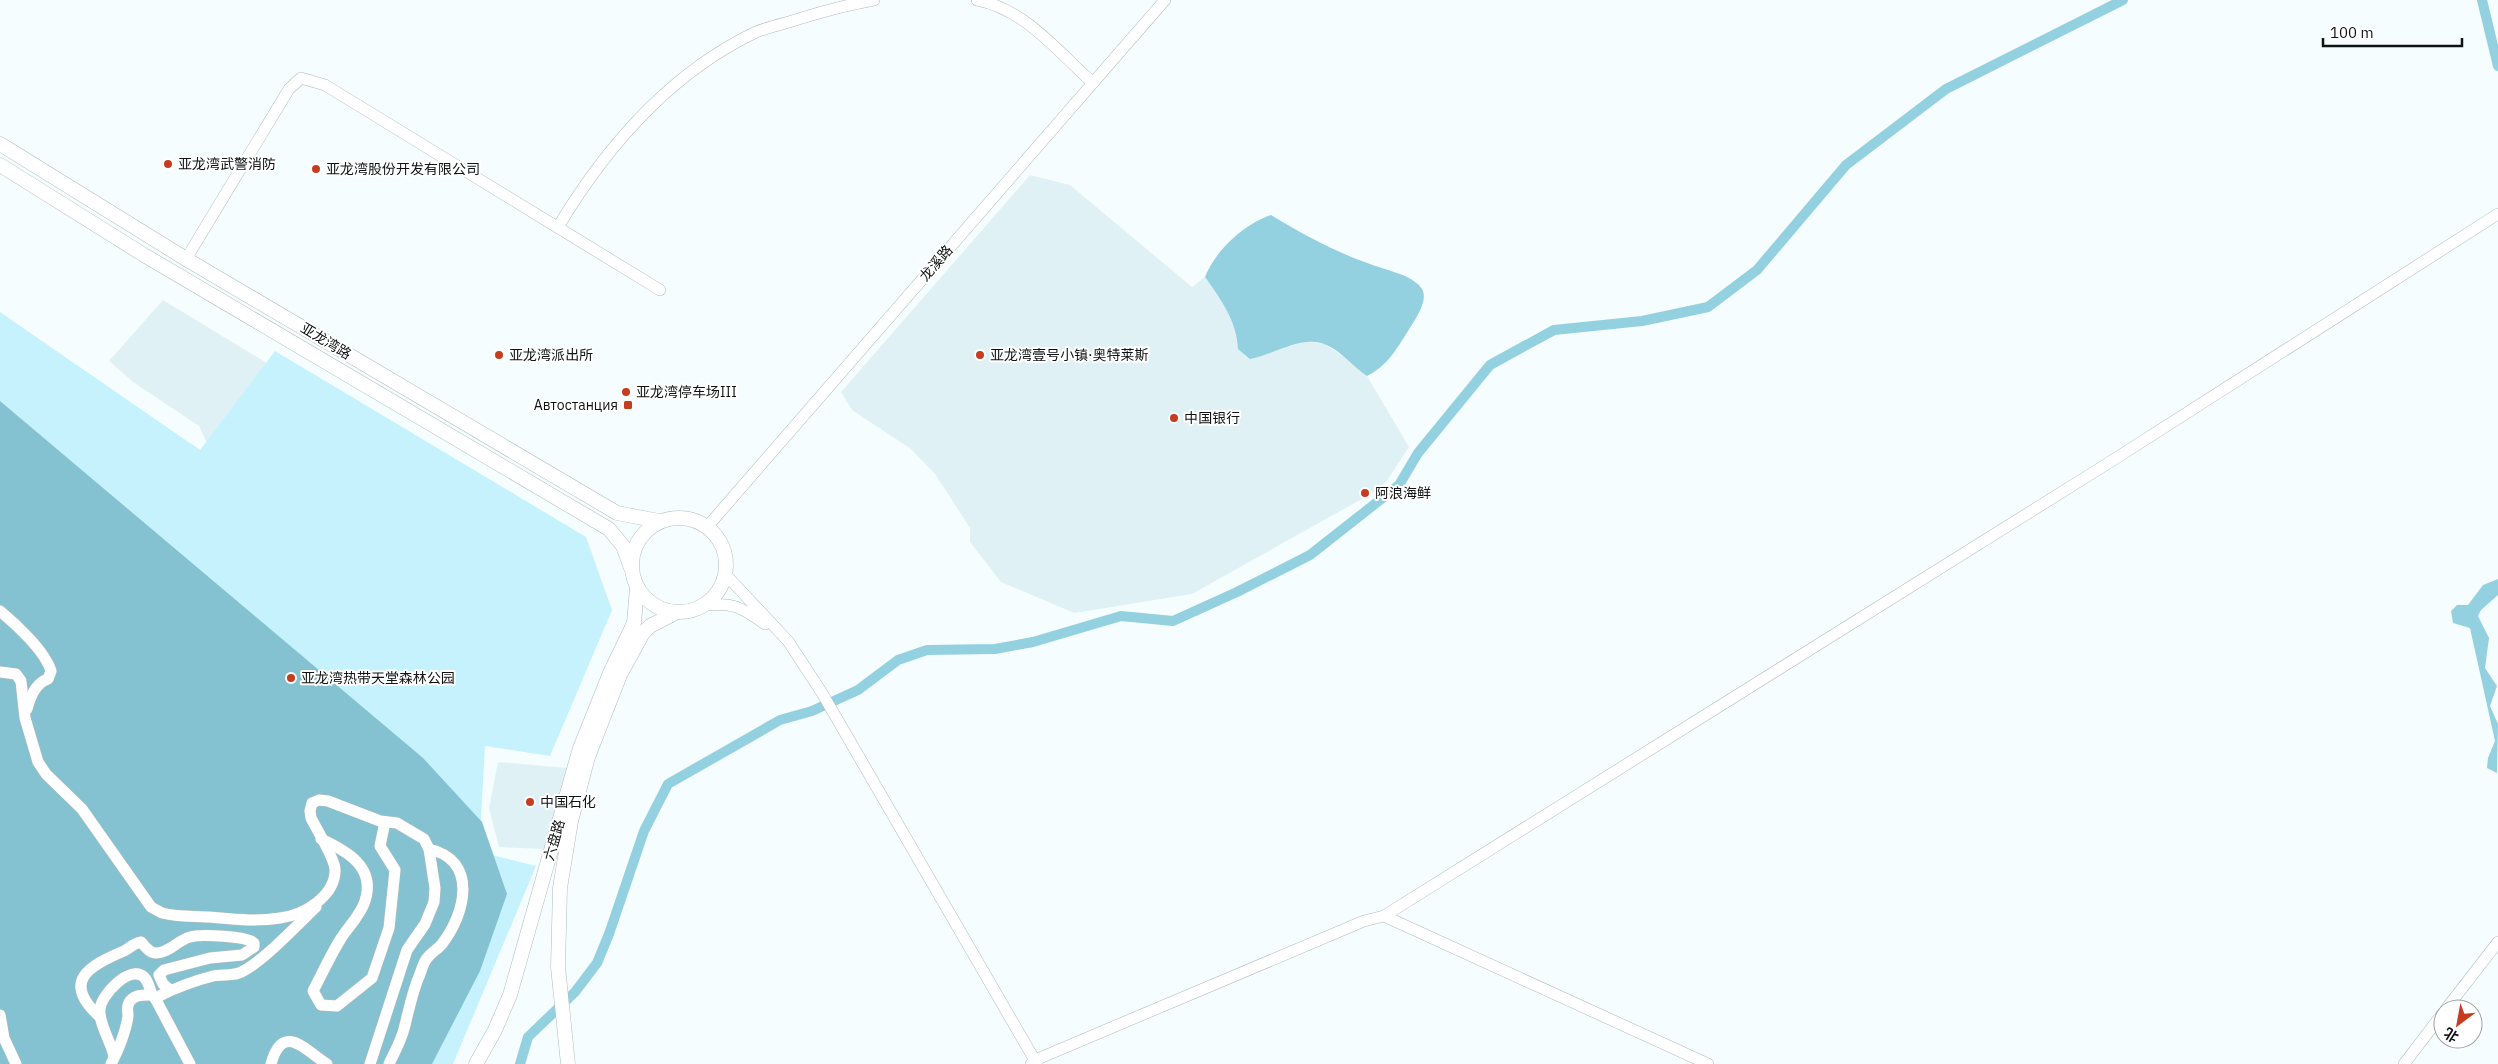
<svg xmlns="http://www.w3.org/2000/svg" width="2498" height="1064" font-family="'IBM Plex Sans','Noto Sans SC',sans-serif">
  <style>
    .built { fill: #e0f1f5 }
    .green { fill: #c6f2fd }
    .forest { fill: #85c2d1 }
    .water { fill: #93d1e0 }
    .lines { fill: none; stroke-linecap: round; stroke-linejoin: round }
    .canal { stroke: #93d1e0; stroke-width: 10 }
    .minor-casing { stroke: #b2babc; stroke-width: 12 }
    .major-casing { stroke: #b2babc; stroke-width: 15 }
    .minor { stroke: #fff; stroke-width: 11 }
    .major { stroke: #fff; stroke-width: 14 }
    .poi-dot { fill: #c63c1e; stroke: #fff; stroke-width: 2 }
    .labels { text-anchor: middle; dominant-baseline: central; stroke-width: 4; stroke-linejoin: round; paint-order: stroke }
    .poi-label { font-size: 14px; fill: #101313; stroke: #fff; text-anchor: start }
    .street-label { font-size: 14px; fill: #101313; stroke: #fff }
  </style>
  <rect width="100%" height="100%" fill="#f6fdff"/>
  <g class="built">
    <path d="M1030 175 1070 185 1192 287 1205 277 1229 313 1238 334V349L1291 346 1306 341 1324 344 1346 358 1367 376 1409 447 1386 482 1369 495 1192 594 1074 613 1001 582 970 542V528L935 474 911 449 852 410 841 392Z"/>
    <path d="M163 300 524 519 269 575 199 426 133 382 109 361Z"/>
    <path d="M498 762 567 768 544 849 499 847 489 808Z"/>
  </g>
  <path class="green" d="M0 312 200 450 275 351 586 537 612 610 550 756 485 746 479 852 536 866 453 1064H0Z"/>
  <path class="forest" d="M0 401 423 758 482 822 507 894 480 971 432 1064H0Z"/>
  <g class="water">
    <path d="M1271 215C1307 237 1345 257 1385 269 1397 273 1414 277 1422 289 1429 301 1414 321 1408 331 1396 350 1387 366 1367 376 1353 367 1341 350 1324 344 1301 335 1273 355 1250 359L1238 349C1237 321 1221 300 1205 277 1215 251 1244 224 1271 215Z"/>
    <path d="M2498 579V595L2481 610 2478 616 2489 638 2485 668 2497 686 2490 706 2498 724 2497 773 2487 768 2488 758 2495 741 2470 628 2453 623 2451 611 2457 605H2468L2483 585Z"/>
  </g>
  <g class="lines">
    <g class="canal">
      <path d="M2482 0 2498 66"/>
      <path d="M520 1064 528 1037 575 992 597 963 609 934 644 831 668 784 780 720 812 711 858 690 898 660 927 650 995 649 1033 642 1121 616 1173 621 1237 592 1310 555 1399 485 1418 453 1490 365 1554 330 1642 321 1708 307 1757 270 1846 165 1946 89 2123 0"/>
    </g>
    <defs>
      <g id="minor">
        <path d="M977 0C1025 9 1058 52 1093 83"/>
        <path d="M558 227C606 147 670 73 756 32 766 28 778 25 789 22 817 13 845 5 874 0"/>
        <path d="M186 259 289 89 301 78 325 85 660 290"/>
        <path d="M707 527 1165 0"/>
        <path d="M726 575 788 641 822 693 1037 1064"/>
        <path d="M705 605C735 603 741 607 765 624"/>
        <path d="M0 611C16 624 45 651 51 671L48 679C36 683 30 697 27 709"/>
        <path d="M0 672 16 674 21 681 25 718 38 762 46 774 82 809 151 907 162 913C177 917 192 916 208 917 232 919 256 922 280 918 304 915 336 896 335 869 334 857 317 830 311 818L310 811 312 803 319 800 328 801 380 821 397 823 424 839 429 849 435 888 434 902 425 924 407 950 370 1064"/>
        <path d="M321 839C347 851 376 867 365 901 361 915 347 928 340 940 330 956 322 974 313 991L321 1005 337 1006 372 978 389 928 395 870 380 846 385 822"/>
        <path d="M1384 916 2110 462 2498 214"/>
        <path d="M155 998C173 989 193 981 213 976 221 974 231 976 239 973 260 965 299 923 316 907"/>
        <path d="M2446 1009 2498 942"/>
        <path d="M0 1015 4 1038 16 1064"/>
        <path d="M100 1017C61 982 88 966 124 951 130 948 134 943 141 942 145 946 149 953 156 953 169 953 178 940 190 937 200 934 248 936 254 943V947L242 955 210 958 164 970 159 975 163 984 170 990"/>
        <path d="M114 1056C111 1042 98 1022 100 1009 101 995 130 964 144 977 149 982 150 990 152 995"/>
        <path d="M111 1064C118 1051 126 1031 128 1016 128 1010 126 1006 130 1001 136 994 144 995 152 995L155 998 190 1064"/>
        <path d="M271 1064C283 1020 307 1052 327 1064"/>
        <path d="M389 1064C394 1053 401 1041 404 1029 409 1010 412 992 420 974 422 968 424 961 428 957 432 952 438 949 442 944 466 913 478 860 429 849"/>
        <path d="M1031 1064 1035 1060 1364 921 1384 916 1708 1064"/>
        <path d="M2404 1064 2443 1013"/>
      </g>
      <g id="major">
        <path d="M0 144 186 259 617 513 659 521"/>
        <path d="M0 165 144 255 609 529 623 546 631 568"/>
        <circle cx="679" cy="565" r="47"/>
        <path d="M476 1064 495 1030 510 995 580 748 610 673 634 623 637 588"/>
        <path d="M568 1064 558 967 560 888 571 821 588 757 620 675 643 633 650 626 675 613"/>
      </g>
    </defs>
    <use href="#minor" class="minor-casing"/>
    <use href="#major" class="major-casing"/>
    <use href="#minor" class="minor"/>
    <use href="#major" class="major"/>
  </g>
  <g class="poi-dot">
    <circle cx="168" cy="164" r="5"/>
    <circle cx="316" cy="169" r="5"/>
    <circle cx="499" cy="355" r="5"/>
    <circle cx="980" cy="355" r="5"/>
    <circle cx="626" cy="392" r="5"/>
    <rect x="623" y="400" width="10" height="10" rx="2.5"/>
    <circle cx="1174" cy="418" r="5"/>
    <circle cx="1365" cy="493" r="5"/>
    <circle cx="291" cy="678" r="5"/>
    <circle cx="530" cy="802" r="5"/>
  </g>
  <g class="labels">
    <g class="poi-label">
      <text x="178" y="164">亚龙湾武警消防</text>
      <text x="326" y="169">亚龙湾股份开发有限公司</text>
      <text x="509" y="355">亚龙湾派出所</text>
      <text x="990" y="355">亚龙湾壹号小镇·奥特莱斯</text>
      <text x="636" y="392">亚龙湾停车场III</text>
      <text x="618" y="405" text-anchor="end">Автостанция</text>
      <text x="1184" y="418">中国银行</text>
      <text x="1375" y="493">阿浪海鲜</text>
      <text x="301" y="678">亚龙湾热带天堂森林公园</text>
      <text x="540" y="802">中国石化</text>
    </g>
    <g class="street-label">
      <text transform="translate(936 263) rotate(-49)">龙溪路</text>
      <text transform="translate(326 341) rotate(31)">亚龙湾路</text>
      <text transform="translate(554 840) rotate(-74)">六盘路</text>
    </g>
  </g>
  <g transform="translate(2458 1024) rotate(212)"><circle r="24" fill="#ffffff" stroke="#9fa1a1"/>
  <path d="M0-4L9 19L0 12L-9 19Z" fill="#c63c1e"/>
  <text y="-8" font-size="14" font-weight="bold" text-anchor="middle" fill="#101313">北</text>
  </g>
  <path d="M2323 38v8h139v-8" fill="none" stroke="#101313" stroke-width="2.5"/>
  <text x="2330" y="38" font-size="15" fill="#101313" stroke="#ffffff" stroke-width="4" paint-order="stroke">100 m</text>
</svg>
